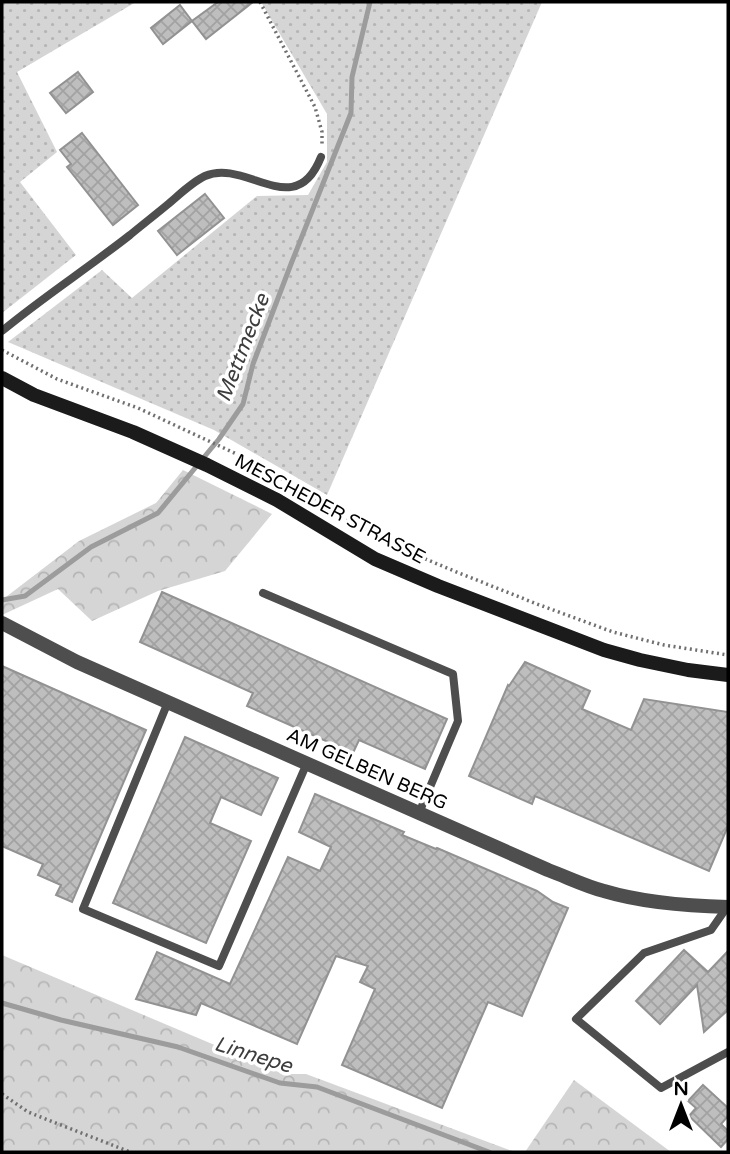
<svg xmlns="http://www.w3.org/2000/svg" width="730" height="1154" font-family="'Varela Round',sans-serif">
  <style>
    .green { fill: url(#green-dots) }
    .forest { fill: url(#forest-crowns) }
    .lines { fill: none; stroke-linecap: round; stroke-linejoin: round }
    .stream { stroke: #9c9c9c; stroke-width: 5 }
    .building { fill: url(#building-cross-hatch); stroke: #929292; stroke-width: 2 }
    .path { stroke: #707070; stroke-width: 3.5; stroke-dasharray: 2 3.5; stroke-linecap: butt }
    .service { stroke: #4e4e4e; stroke-width: 8 }
    .minor { stroke: #4e4e4e; stroke-width: 14 }
    .secondary { stroke: #1b1b1b; stroke-width: 14 }
    .labels { text-anchor: middle; dominant-baseline: central; stroke-width: 7; stroke-linejoin: round; paint-order: stroke }
    .street-label { font-size: 19px; fill: #000; stroke: #fff }
    .water-label { font-size: 21px; font-style: italic; fill: #3d3d3d; stroke: #fff }
  </style>
  <defs>
    <pattern id="green-dots" width="8" height="8" patternUnits="userSpaceOnUse" patternTransform="scale(1.75)"><rect width="8" height="8" fill="#d5d5d5"/><path d="M2 2h.1M6 6h.1" fill="none" stroke="#b5b5b5" stroke-width="1.8" stroke-linecap="round"/></pattern>
    <pattern id="forest-crowns" width="20" height="18" patternUnits="userSpaceOnUse" patternTransform="scale(1.75)"><rect width="20" height="18" fill="#d5d5d5"/><path d="M2 6a3 3 0 1 1 6 0M12 15a3 3 0 1 1 6 0" fill="none" stroke="#b5b5b5"/></pattern>
    <pattern id="building-cross-hatch" width="8" height="8" patternUnits="userSpaceOnUse" patternTransform="scale(1.75)"><rect width="8" height="8" fill="#bebebe"/><path d="M0 0l8 8M0 8l8-8" fill="none" stroke="#a2a2a2"/></pattern>
  </defs>
  <rect width="100%" height="100%" fill="#fff"/>
  <g class="green">
    <path d="M2 2H136L17 72 57 152 20 182 76 255 2 313Z"/>
    <path d="M261 2H542L327 495 214 430 8 342 102 270 132 298 257 196 308 195 327 162V114Z"/>
  </g>
  <g class="forest">
    <path d="M183 470 272 514 225 571 158 591 92 621 58 589 2 615V600L79 541 156 503Z"/>
    <path d="M2 955 283 1074H306L515 1152H2Z"/>
    <path d="M574 1080 671 1152H525Z"/>
  </g>
  <g class="lines">
    <g class="stream">
      <path d="M2 600 25 596 91 547 158 513 219 439 243 404 253 364 291 264 351 113 352 77 370 2"/>
      <path d="M2 1003 61 1020 178 1047 280 1083 317 1087 489 1152"/>
    </g>
  </g>
  <g class="building">
    <path d="M218 2H253L206 39 192 21Z"/>
    <path d="M180 5 192 21 163 44 151 28Z"/>
    <path d="M78 72 93 92 66 113 50 93Z"/>
    <path d="M82 133 138 205 113 225 67 167 71 164 60 150Z"/>
    <path d="M205 194 224 218 177 255 158 231Z"/>
    <path d="M162 592 447 719 425 769 359 740 353 753 247 706 253 693 140 642Z"/>
    <path d="M525 662 590 691 582 709 631 730 644 699 728 712V826L709 871 535 796 532 804 469 776 508 685 509 686Z"/>
    <path d="M2 666 146 730 72 902 56 895 61 885 38 875 43 864 2 846Z"/>
    <path d="M185 737 278 778 261 815 221 797 210 823 251 841 206 943 113 903Z"/>
    <path d="M315 794 404 832 402 835 436 849 437 848 537 891 553 902 568 908 522 1016 488 1002 442 1108 342 1065 375 989 360 982 368 966 336 956 297 1044 201 1003 196 1015 136 999 157 952 230 984 288 857 320 871 331 847 299 832Z"/>
    <path d="M684 950 708 972 728 951V1010L704 1032 697 985 660 1024 636 1001Z"/>
    <path d="M703 1085 728 1108V1116L721 1124 728 1131V1139L721 1147 689 1116 696 1108 688 1101Z"/>
  </g>
  <g class="lines">
    <g class="path">
      <path d="M260 2 315 107 322 132V145"/>
      <path d="M2 350 57 379 138 408 258 464 346 519 397 547 459 573 537 604 613 632 664 645 728 655"/>
      <path d="M2 1094 28 1112 130 1152"/>
    </g>
    <g class="service">
      <path d="M2 331C43 297 88 268 130 235 142 225 155 215 167 205 179 195 192 182 205 176 246 158 295 223 321 157"/>
      <path d="M263 593 453 674 458 721 419 813"/>
      <path d="M168 702 83 909 219 966 307 763"/>
      <path d="M727 907 711 930 644 953 576 1019 661 1088 728 1052"/>
    </g>
    <path class="minor" d="M2 623 77 662 548 870C567 877 585 886 604 891 644 903 687 906 728 907"/>
    <path class="secondary" d="M2 378 34 395 133 432 207 465 277 500 375 559 438 586 604 650 640 660 688 670 728 675"/>
  </g>
  <g class="labels">
    <g class="street-label">
      <text transform="translate(330 509) rotate(28)">MESCHEDER STRASSE</text>
      <text transform="translate(367 769) rotate(24)">AM GELBEN BERG</text>
    </g>
    <g class="water-label">
      <text transform="translate(243 348) rotate(-69)">Mettmecke</text>
      <text transform="translate(253 1055) rotate(17)">Linnepe</text>
    </g>
  </g>
  <rect width="730" height="1154" fill="none" stroke="#000000" stroke-width="7"/>
  <g transform="translate(681 1105)" stroke="#ffffff" stroke-width="5" paint-order="stroke">
  <path d="M0-5L12 26L0 18L-12 26Z" fill="#000000"/>
  <text y="-10" font-size="19" font-weight="bold" text-anchor="middle" fill="#000000">N</text>
  </g>
</svg>
